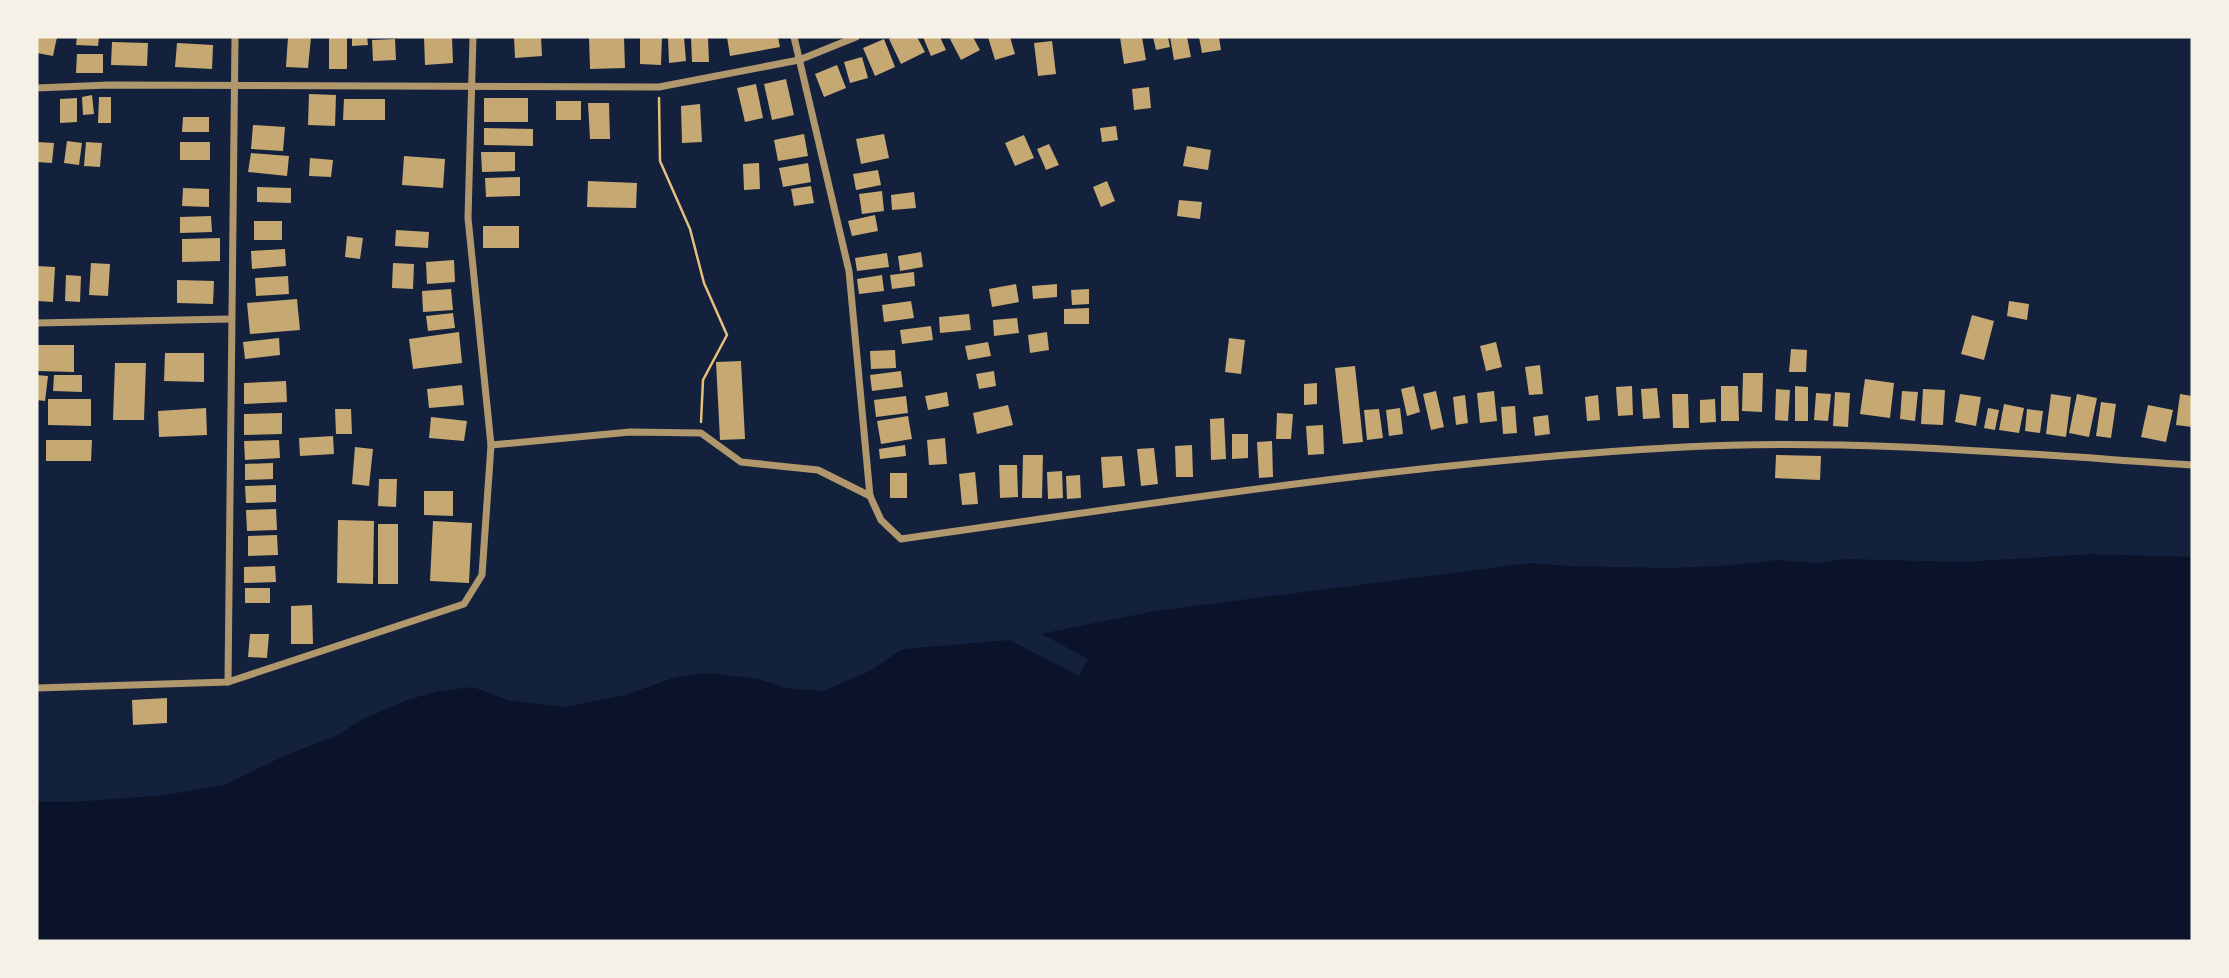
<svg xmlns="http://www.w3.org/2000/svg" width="2229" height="978" font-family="Barlow,sans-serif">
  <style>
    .water { fill: #0b132b }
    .pier { fill: #14213d }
    .building { fill: #c6a872 }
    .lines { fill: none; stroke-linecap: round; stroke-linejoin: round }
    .path { stroke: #e5c07b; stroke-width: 2.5 }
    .minor { stroke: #b1986c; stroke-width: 7 }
  </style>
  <rect width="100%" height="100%" fill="#14213d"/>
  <path class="water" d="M2090 554 2192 557V941H37V802H73L165 795 224 785 286 755 336 736 361 720 407 700 438 691 473 687 508 700 564 707 625 695 676 677 709 673 758 679 787 688 823 691 868 672 903 649 1010 640 1155 611 1530 563 1568 566 1669 568 1722 566 1777 560 1814 563 1846 559 1963 562Z"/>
  <path class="pier" d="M1038 632 1088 659 1079 676 1010 640 1012 636Z"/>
  <g class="building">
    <path d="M37 37H57L53 56 37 53Z"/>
    <path d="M77 37H99L98 46 76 45Z"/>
    <path d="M288 37H311L308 68 286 67Z"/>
    <rect x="329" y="37" width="18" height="32"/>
    <path d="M352 37H367L368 45 352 46Z"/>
    <path d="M424 37H452L453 63 425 65Z"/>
    <path d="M514 37H541L542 56 515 58Z"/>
    <path d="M589 37H624L625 68 590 69Z"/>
    <path d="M640 37H662L661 65 640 64Z"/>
    <path d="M668 37H684L686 61 669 63Z"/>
    <path d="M691 37H708L709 62H692Z"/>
    <path d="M727 37H778L780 47 730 56Z"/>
    <path d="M893 37H917L925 52 901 64 889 39Z"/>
    <path d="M923 37H940L946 50 931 56Z"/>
    <path d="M954 37H973L980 50 961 60 950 39Z"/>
    <path d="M988 37H1010L1015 54 995 60Z"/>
    <path d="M1120 37H1142L1146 60 1124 64Z"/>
    <path d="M1153 37H1168L1170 47 1156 50Z"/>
    <path d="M1170 37H1187L1191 57 1174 60Z"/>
    <path d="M1199 37H1219L1221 50 1202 53Z"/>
    <path d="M395 39 396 60 373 61 372 40Z"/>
    <path d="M884 39 895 67 875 76 863 48Z"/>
    <path d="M1052 41 1056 74 1038 76 1034 43Z"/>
    <path d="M112 42 148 43 147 66 111 65Z"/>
    <path d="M177 43 213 45 212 69 175 67Z"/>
    <path d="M77 54H103V73H76Z"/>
    <path d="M862 57 868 78 850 83 844 62Z"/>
    <path d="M837 65 846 88 824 97 815 74Z"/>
    <path d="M786 79 794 115 772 120 764 84Z"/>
    <path d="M756 84 763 118 745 122 737 88Z"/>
    <path d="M1149 87 1151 108 1134 110 1132 89Z"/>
    <path d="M309 94 336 95 335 126 308 125Z"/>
    <path d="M92 95 94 114 83 115 82 97Z"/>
    <path d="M99 97H111V123H98Z"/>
    <path d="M77 98V122L60 123V99Z"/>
    <rect x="484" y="98" width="44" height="24"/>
    <path d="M344 99H385V120H343Z"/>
    <rect x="556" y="101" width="25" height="19"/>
    <path d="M588 103H609L610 139H590Z"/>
    <path d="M700 104 702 142 682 143 681 106Z"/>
    <path d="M183 117H209V132H182Z"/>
    <path d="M253 125 285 127 283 151 251 149Z"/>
    <path d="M1116 126 1118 140 1102 142 1100 128Z"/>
    <path d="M484 128 533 129V146L484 145Z"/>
    <path d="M804 134 808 156 778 161 774 140Z"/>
    <path d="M884 134 889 158 861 164 856 139Z"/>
    <path d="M1024 135 1034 158 1015 166 1005 143Z"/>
    <path d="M67 141 82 143 79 165 64 163Z"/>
    <path d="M37 142 54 143 52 163 37 162Z"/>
    <path d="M86 142 102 143 100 167 84 166Z"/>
    <rect x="180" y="142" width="30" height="18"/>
    <path d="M1049 144 1059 165 1046 170 1037 149Z"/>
    <path d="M1187 146 1211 150 1208 170 1183 166Z"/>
    <path d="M481 152H515V171L482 172Z"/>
    <path d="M251 153 289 156 287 176 248 172Z"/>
    <path d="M404 156 445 159 443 188 402 185Z"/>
    <path d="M310 158 333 160 331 177 309 176Z"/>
    <path d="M759 163 760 189 744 190 743 164Z"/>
    <path d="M808 163 811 182 783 187 779 168Z"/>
    <path d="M878 170 881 185 856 190 853 174Z"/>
    <path d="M520 177V196L486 197 485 178Z"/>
    <path d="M588 181 637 183 636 208 587 207Z"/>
    <path d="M1107 181 1115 201 1101 207 1093 187Z"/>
    <path d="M811 186 814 203 794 206 791 189Z"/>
    <path d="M257 187 291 188V203L257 202Z"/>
    <path d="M183 188 209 189V207L182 206Z"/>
    <path d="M882 191 884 211 862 214 859 194Z"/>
    <path d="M914 192 916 208 892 210 891 195Z"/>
    <path d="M1179 200 1202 202 1200 219 1177 216Z"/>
    <path d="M875 215 878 231 852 236 848 221Z"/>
    <path d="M211 216 212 232 180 233V217Z"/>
    <rect x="254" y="221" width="28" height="19"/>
    <rect x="483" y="226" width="36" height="22"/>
    <path d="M396 230 429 232 428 248 395 246Z"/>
    <path d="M347 236 363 238 360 259 345 257Z"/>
    <path d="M220 238V261L182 262V239Z"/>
    <path d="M285 249 286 266 252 269 251 251Z"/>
    <path d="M921 252 923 267 900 271 898 256Z"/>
    <path d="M887 253 889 267 857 271 855 258Z"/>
    <path d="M454 260 455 282 427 284 426 262Z"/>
    <path d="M91 263 110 264 108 296 89 295Z"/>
    <path d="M393 263 414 264 413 289 392 288Z"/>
    <path d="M37 266 55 267 53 302 37 301Z"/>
    <path d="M914 272 915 286 892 289 890 275Z"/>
    <path d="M66 275 81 276 80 302 65 301Z"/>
    <path d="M882 275 884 291 859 294 857 279Z"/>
    <path d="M288 276 289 294 256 296 255 278Z"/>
    <path d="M177 280 214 281 213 304 177 303Z"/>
    <path d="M1016 284 1019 302 992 307 989 289Z"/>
    <path d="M1057 284V297L1033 299 1032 286Z"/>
    <path d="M451 289 453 310 423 312 422 291Z"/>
    <path d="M1089 289V304L1072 305 1071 290Z"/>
    <path d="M297 299 300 330 250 334 247 303Z"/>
    <path d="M911 301 914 318 884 322 882 305Z"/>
    <path d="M2009 301 2029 304 2027 320 2007 316Z"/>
    <path d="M1089 308V324H1064V309Z"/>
    <path d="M453 313 455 328 428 331 426 316Z"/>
    <path d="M969 314 971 330 940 333 939 317Z"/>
    <path d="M1972 315 1994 321 1984 360 1961 354Z"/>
    <path d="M1017 318 1019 333 994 336 993 320Z"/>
    <path d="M931 326 933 340 902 344 900 330Z"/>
    <path d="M459 332 462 363 413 369 409 339Z"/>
    <path d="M1047 332 1049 350 1030 353 1028 335Z"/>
    <path d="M279 338 280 355 245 359 243 342Z"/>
    <path d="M1229 338 1245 340 1241 374 1225 372Z"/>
    <path d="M988 342 991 356 968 360 965 346Z"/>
    <path d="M1496 342 1502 367 1486 371 1480 346Z"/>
    <path d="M37 345H74V372L37 371Z"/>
    <path d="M1791 349 1807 350 1806 372H1789Z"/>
    <path d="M895 350 896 368 871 369 870 351Z"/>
    <path d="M165 353H204V382L164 381Z"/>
    <path d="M741 361 745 439 720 440 716 362Z"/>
    <path d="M115 363H146L144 420H113Z"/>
    <path d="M1540 365 1543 394 1529 395 1525 367Z"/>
    <path d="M1355 366 1363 442 1343 444 1335 368Z"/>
    <path d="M901 371 903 387 872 391 870 375Z"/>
    <path d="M994 371 996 386 979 389 976 374Z"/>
    <path d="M1743 373H1763L1762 412 1742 411Z"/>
    <path d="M37 375 48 376 45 401 37 400Z"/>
    <path d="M54 375H82V392L53 391Z"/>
    <path d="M1865 379 1894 383 1890 418 1860 414Z"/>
    <path d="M286 381 287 402 244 404V383Z"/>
    <path d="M1317 383V404L1304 405V384Z"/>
    <path d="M462 385 464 405 429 408 427 389Z"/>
    <path d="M1414 386 1420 412 1407 416 1401 389Z"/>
    <path d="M1632 386 1633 415 1618 416 1616 387Z"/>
    <path d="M1721 386H1738L1739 421H1721Z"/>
    <path d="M1795 386 1808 387V421H1795Z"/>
    <path d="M1657 388 1660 418 1643 419 1641 389Z"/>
    <path d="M1776 389 1790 390 1788 421 1775 420Z"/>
    <path d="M1923 389 1945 390 1943 425 1921 424Z"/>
    <path d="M1436 391 1444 427 1431 430 1423 394Z"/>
    <path d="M1494 391 1497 421 1480 423 1477 393Z"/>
    <path d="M1902 391 1918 392 1915 421 1900 419Z"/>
    <path d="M947 392 949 406 928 410 925 396Z"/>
    <path d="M1835 392 1850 393 1848 427 1833 426Z"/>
    <path d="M1816 393 1831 394 1828 421 1814 420Z"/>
    <path d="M1672 394H1688L1689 428H1673Z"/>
    <path d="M1960 394 1981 397 1976 426 1955 422Z"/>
    <path d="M2051 394 2071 397 2066 437 2046 434Z"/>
    <path d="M2077 394 2097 398 2089 437 2069 433Z"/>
    <path d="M2180 394 2192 396V427L2176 425Z"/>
    <path d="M1465 395 1468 423 1456 425 1453 397Z"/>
    <path d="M1598 395 1600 420 1587 421 1585 397Z"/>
    <path d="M906 396 908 413 876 417 874 400Z"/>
    <path d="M48 399H91V426L48 425Z"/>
    <path d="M1715 399 1716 422 1700 423V400Z"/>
    <path d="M2101 402 2116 404 2111 438 2096 436Z"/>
    <path d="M2004 404 2024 408 2019 433 1999 430Z"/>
    <path d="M1008 405 1013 425 977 434 973 413Z"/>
    <path d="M2148 405 2173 410 2166 442 2141 437Z"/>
    <path d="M1515 406 1517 433 1503 434 1501 407Z"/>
    <path d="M206 408 207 435 159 437 158 411Z"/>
    <path d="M1400 408 1403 434 1389 436 1386 410Z"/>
    <path d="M1988 408 1999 410 1995 430 1984 428Z"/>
    <path d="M335 409H351L352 434H336Z"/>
    <path d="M1379 409 1383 438 1367 440 1364 410Z"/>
    <path d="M2027 409 2043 411 2040 433 2025 431Z"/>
    <path d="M282 413V434L244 435V414Z"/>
    <path d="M1277 413 1293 414 1291 439H1276Z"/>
    <path d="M1548 415 1550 434 1535 436 1533 417Z"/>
    <path d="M908 416 912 439 881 444 877 421Z"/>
    <path d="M431 417 467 421 464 441 429 438Z"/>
    <path d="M1224 418 1226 459 1211 460 1210 419Z"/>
    <path d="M1323 425 1324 454 1308 455 1306 426Z"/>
    <path d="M1232 434H1248V458L1232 459Z"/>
    <path d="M333 436 334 454 300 456 299 438Z"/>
    <path d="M945 438 947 464 929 465 927 440Z"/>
    <path d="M46 440H92L91 461H46Z"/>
    <path d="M279 440 280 458 245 460 244 441Z"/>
    <path d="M1272 441 1273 477 1259 478 1257 442Z"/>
    <path d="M905 445 906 456 880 459 879 449Z"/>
    <path d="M1192 445 1193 477H1176L1175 446Z"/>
    <path d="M355 447 373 449 369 486 352 484Z"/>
    <path d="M1154 448 1158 484 1141 486 1137 449Z"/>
    <path d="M1023 455H1043L1042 498H1022Z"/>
    <path d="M1776 455 1821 456 1820 480 1775 478Z"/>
    <path d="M1122 456 1125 486 1103 488 1101 457Z"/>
    <path d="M273 463V479L245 480V464Z"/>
    <path d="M999 465H1017L1018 497 1000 498Z"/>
    <path d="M1062 471 1063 498 1048 499 1047 472Z"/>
    <path d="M975 472 978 504 962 505 959 474Z"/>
    <rect x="890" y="473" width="17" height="25"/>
    <path d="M1080 475 1081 498 1067 499 1066 476Z"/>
    <path d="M379 479H397L396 507 378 506Z"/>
    <path d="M276 485V502L246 503 245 486Z"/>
    <path d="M424 491H453V516L424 515Z"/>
    <path d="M276 509 277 530 247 531 246 510Z"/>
    <path d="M338 520 374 521 373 584 337 583Z"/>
    <path d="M433 521 472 523 469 583 430 581Z"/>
    <rect x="378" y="524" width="20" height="60"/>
    <path d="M277 535 278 555 248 556V536Z"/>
    <path d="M275 566 276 582 244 583V567Z"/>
    <rect x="245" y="588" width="25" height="15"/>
    <path d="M312 605 313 644H291V606Z"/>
    <path d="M250 634H269L267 658 248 657Z"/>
    <path d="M167 698V723L133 725 132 700Z"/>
  </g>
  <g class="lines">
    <path class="path" d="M659 98 660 161 690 229 704 283 727 335 703 380 701 422"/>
    <g class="minor">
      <path d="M794 37 849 271 870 496 881 520 901 539C1161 502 1421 461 1684 447 1853 438 2024 454 2192 465"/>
      <path d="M37 88 108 85 659 87 799 60 856 37"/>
      <path d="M37 323 230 319"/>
      <path d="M491 445 630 432 701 433 741 462 818 470 870 496"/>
      <path d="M228 682 235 37"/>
      <path d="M37 688 228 682 464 604 482 575 491 445 468 218 473 37"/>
    </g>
  </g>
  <rect width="2229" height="978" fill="none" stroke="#f6f1e7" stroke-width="77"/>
</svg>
